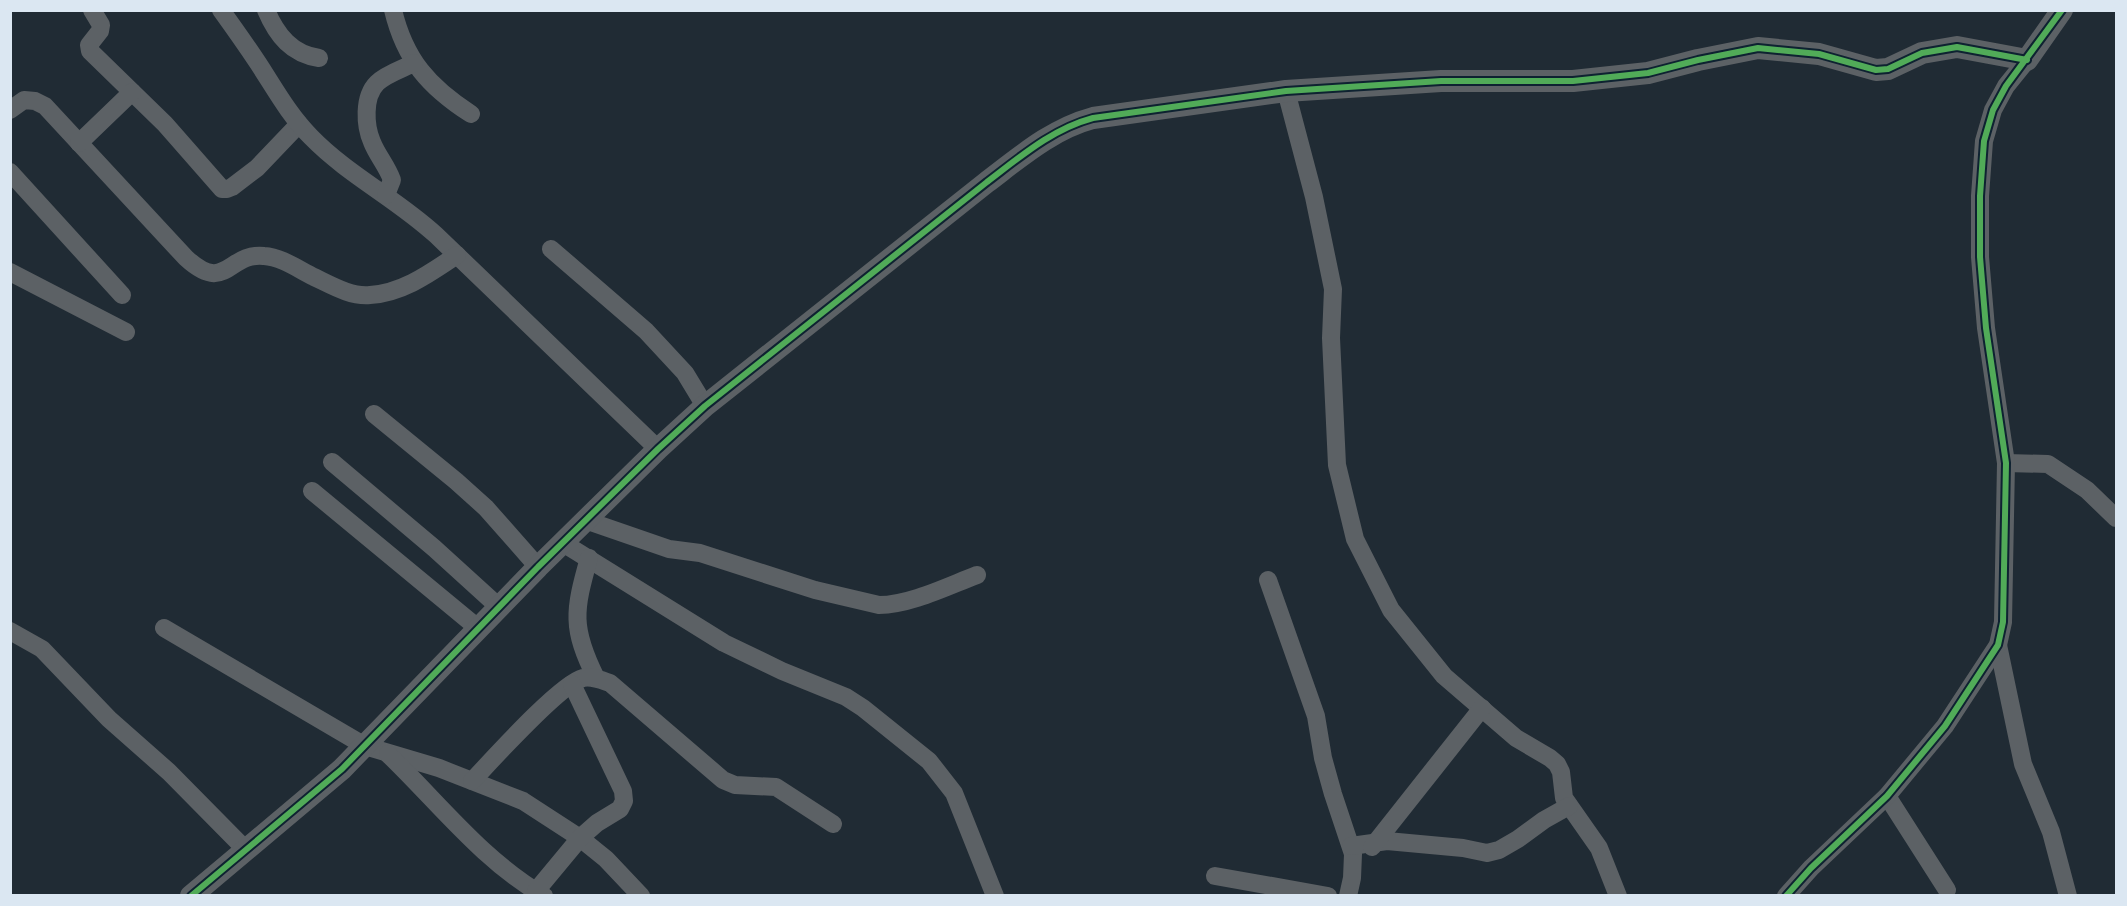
<svg xmlns="http://www.w3.org/2000/svg" width="2127" height="906" font-family="'Source Sans 3',sans-serif">
  <style>
    .lines { fill: none; stroke-linecap: round; stroke-linejoin: round }
    .minor { stroke: #5c6165; stroke-width: 18 }
    .tertiary { stroke: #5c6165; stroke-width: 22 }
    .cycleway-casing { stroke: #0e2231; stroke-width: 10 }
    .cycleway { stroke: #51ab58; stroke-width: 6 }
  </style>
  <rect width="100%" height="100%" fill="#202b34"/>
  <g class="lines">
    <g class="minor">
      <path d="M92 10 101 25 100 31 89 45 90 51 165 124 222 189H227L232 187 257 168 299 124"/>
      <path d="M221 10C234 28 246 45 258 63 275 89 289 115 311 137 348 175 397 199 436 235L658 449"/>
      <path d="M266 10C277 36 292 54 319 58"/>
      <path d="M393 10C405 60 429 87 471 114"/>
      <path d="M1286 91 1314 197 1333 289 1331 338 1337 465 1355 539 1391 610 1444 676 1516 738 1550 758 1557 764 1561 772 1564 798 1599 848 1618 896"/>
      <path d="M10 110 24 100 35 101 45 106 186 258C226 295 228 252 264 256 281 257 298 269 314 277 331 285 351 297 370 295 403 293 430 273 457 255"/>
      <path d="M79 143 132 92"/>
      <path d="M10 172 122 295"/>
      <path d="M386 195 392 180C387 166 377 155 372 142 365 126 363 97 377 83 386 74 402 69 414 63"/>
      <path d="M551 249 646 331 685 373 705 406"/>
      <path d="M10 272 126 332"/>
      <path d="M374 414 456 481 486 508 538 567"/>
      <path d="M332 462 434 548 500 608"/>
      <path d="M2006 463 2048 464 2087 490 2116 518"/>
      <path d="M312 491 479 629"/>
      <path d="M585 520 669 549 700 553 815 590 879 605C910 605 948 586 977 575"/>
      <path d="M563 543 724 643 782 671 846 697 863 708 929 761 954 793 995 896"/>
      <path d="M589 558C574 611 571 628 596 678"/>
      <path d="M1268 580 1316 716 1323 758 1333 794 1353 854 1352 878 1348 896"/>
      <path d="M164 628 365 746 439 768 523 801 580 838 606 859 641 896"/>
      <path d="M10 631 42 649 109 719 169 772 246 850"/>
      <path d="M1998 645 2023 764 2051 832 2068 896"/>
      <path d="M388 754C438 802 483 861 544 896"/>
      <path d="M472 781C492 760 560 684 583 678 592 676 601 680 610 683L723 780 735 785 776 787 833 824"/>
      <path d="M1887 796 1947 890"/>
      <path d="M1351 846 1387 841 1463 848 1487 853 1499 850 1518 839 1544 820 1569 806"/>
      <path d="M1372 847 1482 708"/>
      <path d="M1215 876 1328 896"/>
      <path d="M536 891 580 838 597 823 620 809 624 801 623 791 572 684"/>
      <path d="M1786 896 1811 868 1887 796 1945 726 1998 645 2003 622 2006 463 1986 328 1980 257V196L1984 141 1993 110 2006 86 2027 60"/>
    </g>
    <path class="tertiary" d="M191 896 342 769 538 567 658 449 705 406 987 182C1020 157 1052 129 1093 118L1286 91 1441 81H1573L1648 73 1698 60 1758 48 1819 54 1876 70 1888 69 1922 53 1957 47 2027 60 2062 10"/>
    <defs>
      <g id="cycleway">
        <path d="M191 896 342 769 538 567 658 449 705 406 987 182C1020 157 1052 129 1093 118L1286 91 1441 81H1573L1648 73 1698 60 1758 48 1819 54 1876 70 1888 69 1922 53 1957 47 2027 60"/>
        <path d="M1786 896 1811 868 1887 796 1945 726 1998 645 2003 622 2006 463 1986 328 1980 257V196L1984 141 1993 110 2006 86 2062 10"/>
      </g>
    </defs>
    <use href="#cycleway" class="cycleway-casing"/>
    <use href="#cycleway" class="cycleway"/>
  </g>
  <rect width="2127" height="906" fill="none" stroke="#dbe7f2" stroke-width="24"/>
</svg>
